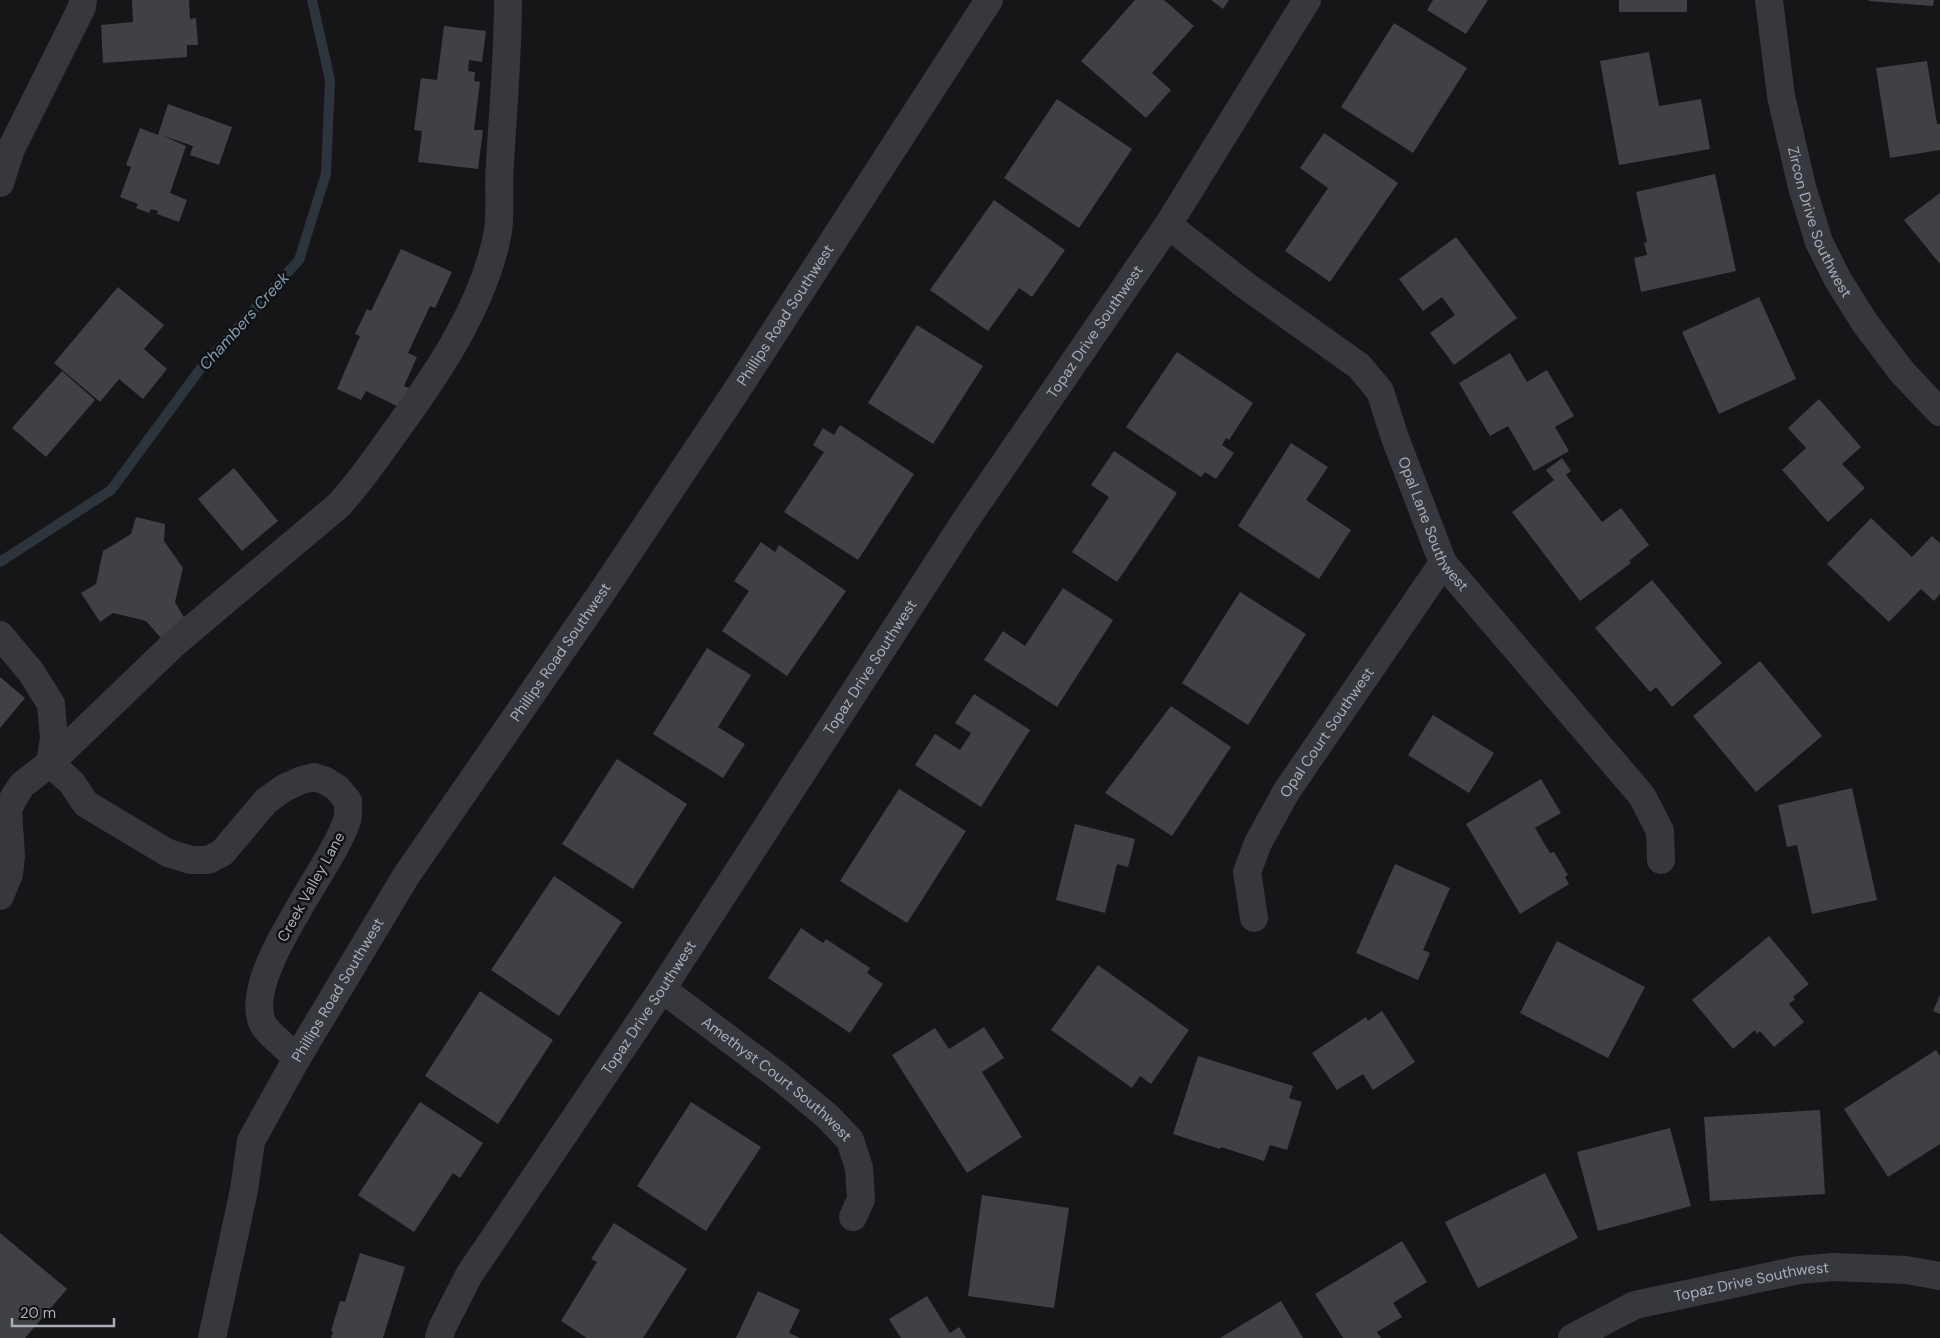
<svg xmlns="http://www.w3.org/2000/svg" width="1940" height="1338" font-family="'DM Sans',sans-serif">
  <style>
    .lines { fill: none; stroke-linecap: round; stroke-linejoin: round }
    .stream { stroke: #2c353c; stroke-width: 10 }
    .building { fill: #404145 }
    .minor { stroke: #37383d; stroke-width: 28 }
    .labels { text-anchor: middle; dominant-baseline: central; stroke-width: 5; stroke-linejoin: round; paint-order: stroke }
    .street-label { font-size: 15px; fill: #a8adb8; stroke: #111113 }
    .water-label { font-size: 16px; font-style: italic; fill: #7f9bb3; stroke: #111113 }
  </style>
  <rect width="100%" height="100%" fill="#161618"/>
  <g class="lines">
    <path class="stream" d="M0 562 111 490 201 368 299 260 326 174 330 80 312 0"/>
  </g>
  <g class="building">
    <path d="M132 0H189L190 19 196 18 198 45H187V57L103 63 101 25 133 22Z"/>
    <path d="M1135 0H1164L1194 26 1152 73 1171 90 1146 118 1081 61Z"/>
    <path d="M1211 0H1229L1223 9Z"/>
    <path d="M1433 0H1488L1466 34 1427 10Z"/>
    <rect x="1619" y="0" width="68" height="12"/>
    <path d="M1869 0H1934L1933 6 1868 1Z"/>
    <path d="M1394 23 1467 68 1413 153 1341 107Z"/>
    <path d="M444 26 486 31 482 62 469 60 468 71 475 72 474 81 480 82 474 130H483L478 169 418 162 422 131 414 130 421 78 437 80Z"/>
    <path d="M1649 52 1659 106 1701 99 1710 149 1619 165 1600 61Z"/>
    <path d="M1927 61 1937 124H1940V150L1890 158 1876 68Z"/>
    <path d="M1057 99 1132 149 1079 228 1004 178Z"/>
    <path d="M168 104 232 127 219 165 190 155 193 146 161 135 186 146 170 193 187 200 179 222 157 214 158 211 151 209 149 213 136 208 138 204 120 197 131 167 126 165 140 128 158 135Z"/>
    <path d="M1324 133 1398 183 1330 282 1285 251 1328 188 1300 168Z"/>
    <path d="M1715 174 1736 271 1641 292 1634 258 1647 255 1644 243 1647 242 1636 192Z"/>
    <path d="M1940 193V264L1904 220Z"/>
    <path d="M994 200 1065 250 1032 297 1019 288 988 331 930 290Z"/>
    <path d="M1456 237 1517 318 1454 365 1430 333 1455 315 1442 297 1423 311 1399 279Z"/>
    <path d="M401 249 452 272 435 308 430 306 408 353 417 357 404 386 414 390 405 410 366 391 361 400 337 389 360 336 355 334 367 309 371 311Z"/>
    <path d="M118 287 164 325 144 349 167 369 143 399 119 379 100 402 54 363Z"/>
    <path d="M1759 297 1796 379 1719 414 1682 332Z"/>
    <path d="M917 325 983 366 933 444 868 403Z"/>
    <path d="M1177 352 1253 403 1229 440 1226 438 1222 445 1234 453 1216 479 1205 472 1201 477 1126 427Z"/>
    <path d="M1510 353 1527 382 1547 370 1574 416 1555 427 1569 451 1534 471 1508 426 1490 436 1459 383Z"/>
    <path d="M62 371 95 400 46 457 12 428Z"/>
    <path d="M1819 399 1861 447 1842 464 1865 488 1828 522 1782 470 1806 448 1788 428Z"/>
    <path d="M840 425 914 474 858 560 784 512 824 452 813 445 823 428 834 435Z"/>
    <path d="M1291 443 1328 467 1306 500 1351 530 1319 579 1238 526Z"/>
    <path d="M1114 451 1177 493 1117 582 1072 552 1109 497 1091 485Z"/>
    <path d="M1562 458 1571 471 1566 475 1602 522 1621 508 1649 545 1629 561 1631 563 1580 601 1512 512 1554 480 1546 470Z"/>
    <path d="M234 468 278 521 242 551 198 499Z"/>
    <path d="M136 517 165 524 164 541 183 568 175 602 186 621 161 638 146 621 113 613 100 622 81 593 96 584 103 551 131 534Z"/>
    <path d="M1871 518 1912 557 1932 536 1940 543V594L1934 601 1921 589 1889 622 1827 564Z"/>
    <path d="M761 542 775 552 779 545 846 591 787 676 722 631 749 591 734 581Z"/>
    <path d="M1652 580 1722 663 1672 707 1656 687 1650 692 1595 628Z"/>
    <path d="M1063 588 1113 620 1057 707 984 660 1003 631 1025 646Z"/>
    <path d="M1240 592 1306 634 1248 725 1182 683Z"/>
    <path d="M707 648 751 675 718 727 745 744 723 778 653 734Z"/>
    <path d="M1760 661 1822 736 1756 792 1693 716Z"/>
    <path d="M0 677 25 698 0 728Z"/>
    <path d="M974 694 1030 730 981 807 915 765 935 734 960 750 971 733 955 723Z"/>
    <path d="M1171 706 1231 747 1172 836 1105 793Z"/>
    <path d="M1433 715 1494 753 1469 793 1408 755Z"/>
    <path d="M617 759 687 804 633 889 562 844Z"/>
    <path d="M1541 779 1561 813 1535 828 1550 853 1554 852 1568 875 1565 877 1569 884 1520 914 1466 824Z"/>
    <path d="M1852 788 1877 900 1812 914 1797 845 1787 847 1778 805Z"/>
    <path d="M899 789 966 831 907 923 840 881Z"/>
    <path d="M1075 824 1135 839 1128 867 1117 864 1105 913 1056 900Z"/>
    <path d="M1395 864 1450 888 1423 950 1430 953 1418 980 1356 953Z"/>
    <path d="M554 876 622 922 559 1016 491 970Z"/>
    <path d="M801 928 823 943 826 939 870 968 867 973 883 984 850 1033 768 978Z"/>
    <path d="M1769 936 1809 984 1793 997 1795 999 1789 1004 1804 1022 1774 1047 1760 1031 1757 1034 1755 1030 1733 1049 1692 1000Z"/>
    <path d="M1557 941 1645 987 1608 1058 1520 1013Z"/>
    <path d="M1098 965 1189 1030 1151 1084 1140 1076 1132 1088 1051 1030Z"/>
    <path d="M480 991 553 1040 498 1124 425 1076Z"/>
    <path d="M1940 995V1014L1933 1011Z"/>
    <path d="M1382 1011 1415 1062 1373 1090 1363 1074 1337 1090 1312 1053 1366 1017 1368 1021Z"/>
    <path d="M984 1027 1004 1058 982 1072 1022 1137 967 1173 892 1055 935 1028 949 1049Z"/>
    <path d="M1936 1050 1940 1056V1144L1888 1177 1844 1109Z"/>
    <path d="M1198 1056 1293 1086 1289 1098 1302 1102 1287 1150 1270 1145 1264 1161 1221 1147 1220 1149 1173 1134Z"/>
    <path d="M420 1102 483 1143 460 1178 453 1173 414 1232 358 1195Z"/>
    <path d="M691 1102 761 1147 706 1231 637 1186Z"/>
    <path d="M1820 1110 1825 1194 1710 1201 1704 1117Z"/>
    <path d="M1670 1128 1691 1206 1598 1231 1577 1152Z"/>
    <path d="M1545 1173 1578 1238 1478 1288 1445 1222Z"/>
    <path d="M982 1195 1069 1208 1054 1308 968 1296Z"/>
    <path d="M614 1223 687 1269 643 1338H587L561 1321 597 1262 591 1259Z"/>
    <path d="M0 1233 67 1289 25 1338H0Z"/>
    <path d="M1402 1241 1427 1282 1393 1303 1402 1317 1377 1332 1381 1338H1343L1315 1294Z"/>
    <path d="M360 1253 405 1267 383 1338H331L333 1332 331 1331 340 1301 345 1302Z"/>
    <path d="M758 1291 800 1310 789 1333 800 1338H736Z"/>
    <path d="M927 1296 950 1333 959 1327 966 1338H901L889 1319Z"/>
    <path d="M1281 1301 1303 1338H1220Z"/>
  </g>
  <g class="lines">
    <g class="minor">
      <path id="s1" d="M1769 0 1781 96 1802 187 1819 242 1838 280 1865 323 1902 372 1940 412"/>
      <path d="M0 183 11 149 82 7 83 0"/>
      <path id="s2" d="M1168 225 1245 285 1359 366 1380 391 1395 438 1443 563 1642 796 1660 831 1661 860"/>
      <path d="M0 635 31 672 51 704 54 739 50 763 72 783 86 804 168 853 191 860H208L222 853 266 801 284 788 302 780 314 777 326 781 337 788 348 801C348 807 349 814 347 820 332 869 237 979 264 1026 269 1034 289 1050 297 1058"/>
      <path d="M0 896 9 874 11 856 8 810 14 797 22 785 50 763 176 642 339 505C360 482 377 457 395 432 437 374 485 304 498 231 501 209 498 185 500 163 503 108 508 55 508 0"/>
      <path id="s3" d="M1254 918 1247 872 1258 843 1286 792 1443 563"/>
      <path id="s4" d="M662 989 781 1078 827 1116 850 1140 859 1168 861 1199 853 1217"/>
      <path id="s5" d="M212 1338 244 1190 251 1141 297 1058 406 876 600 595 733 396 989 0"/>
      <path id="s6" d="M439 1338 442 1328 469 1275 662 989 965 521 1168 225 1307 0"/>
      <path id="s7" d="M1572 1338 1635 1305 1799 1270 1833 1267 1906 1270 1940 1276"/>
    </g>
  </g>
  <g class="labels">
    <g class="street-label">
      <text stroke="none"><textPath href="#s1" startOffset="229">Zircon Drive Southwest</textPath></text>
      <text stroke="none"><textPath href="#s5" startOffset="1185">Phillips Road Southwest</textPath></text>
      <text stroke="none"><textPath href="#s6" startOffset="1202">Topaz Drive Southwest</textPath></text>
      <text stroke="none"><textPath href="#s2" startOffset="414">Opal Lane Southwest</textPath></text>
      <text stroke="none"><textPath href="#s5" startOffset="780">Phillips Road Southwest</textPath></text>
      <text stroke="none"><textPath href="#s6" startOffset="798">Topaz Drive Southwest</textPath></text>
      <text stroke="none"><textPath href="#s3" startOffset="208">Opal Court Southwest</textPath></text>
      <text transform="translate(311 887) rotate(-61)">Creek Valley Lane</text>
      <text stroke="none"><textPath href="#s5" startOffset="375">Phillips Road Southwest</textPath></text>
      <text stroke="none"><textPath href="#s6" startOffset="392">Topaz Drive Southwest</textPath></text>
      <text stroke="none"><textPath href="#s4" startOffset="146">Amethyst Court Southwest</textPath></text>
      <text stroke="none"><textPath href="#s7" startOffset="190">Topaz Drive Southwest</textPath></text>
    </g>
    <g class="water-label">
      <text transform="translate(244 321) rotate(-48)">Chambers Creek</text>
    </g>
  </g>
  <path d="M12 1318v8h102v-8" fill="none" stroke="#a8adb8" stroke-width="2.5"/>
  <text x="20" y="1318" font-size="15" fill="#a8adb8" stroke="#111113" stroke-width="4" paint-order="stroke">20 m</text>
</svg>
